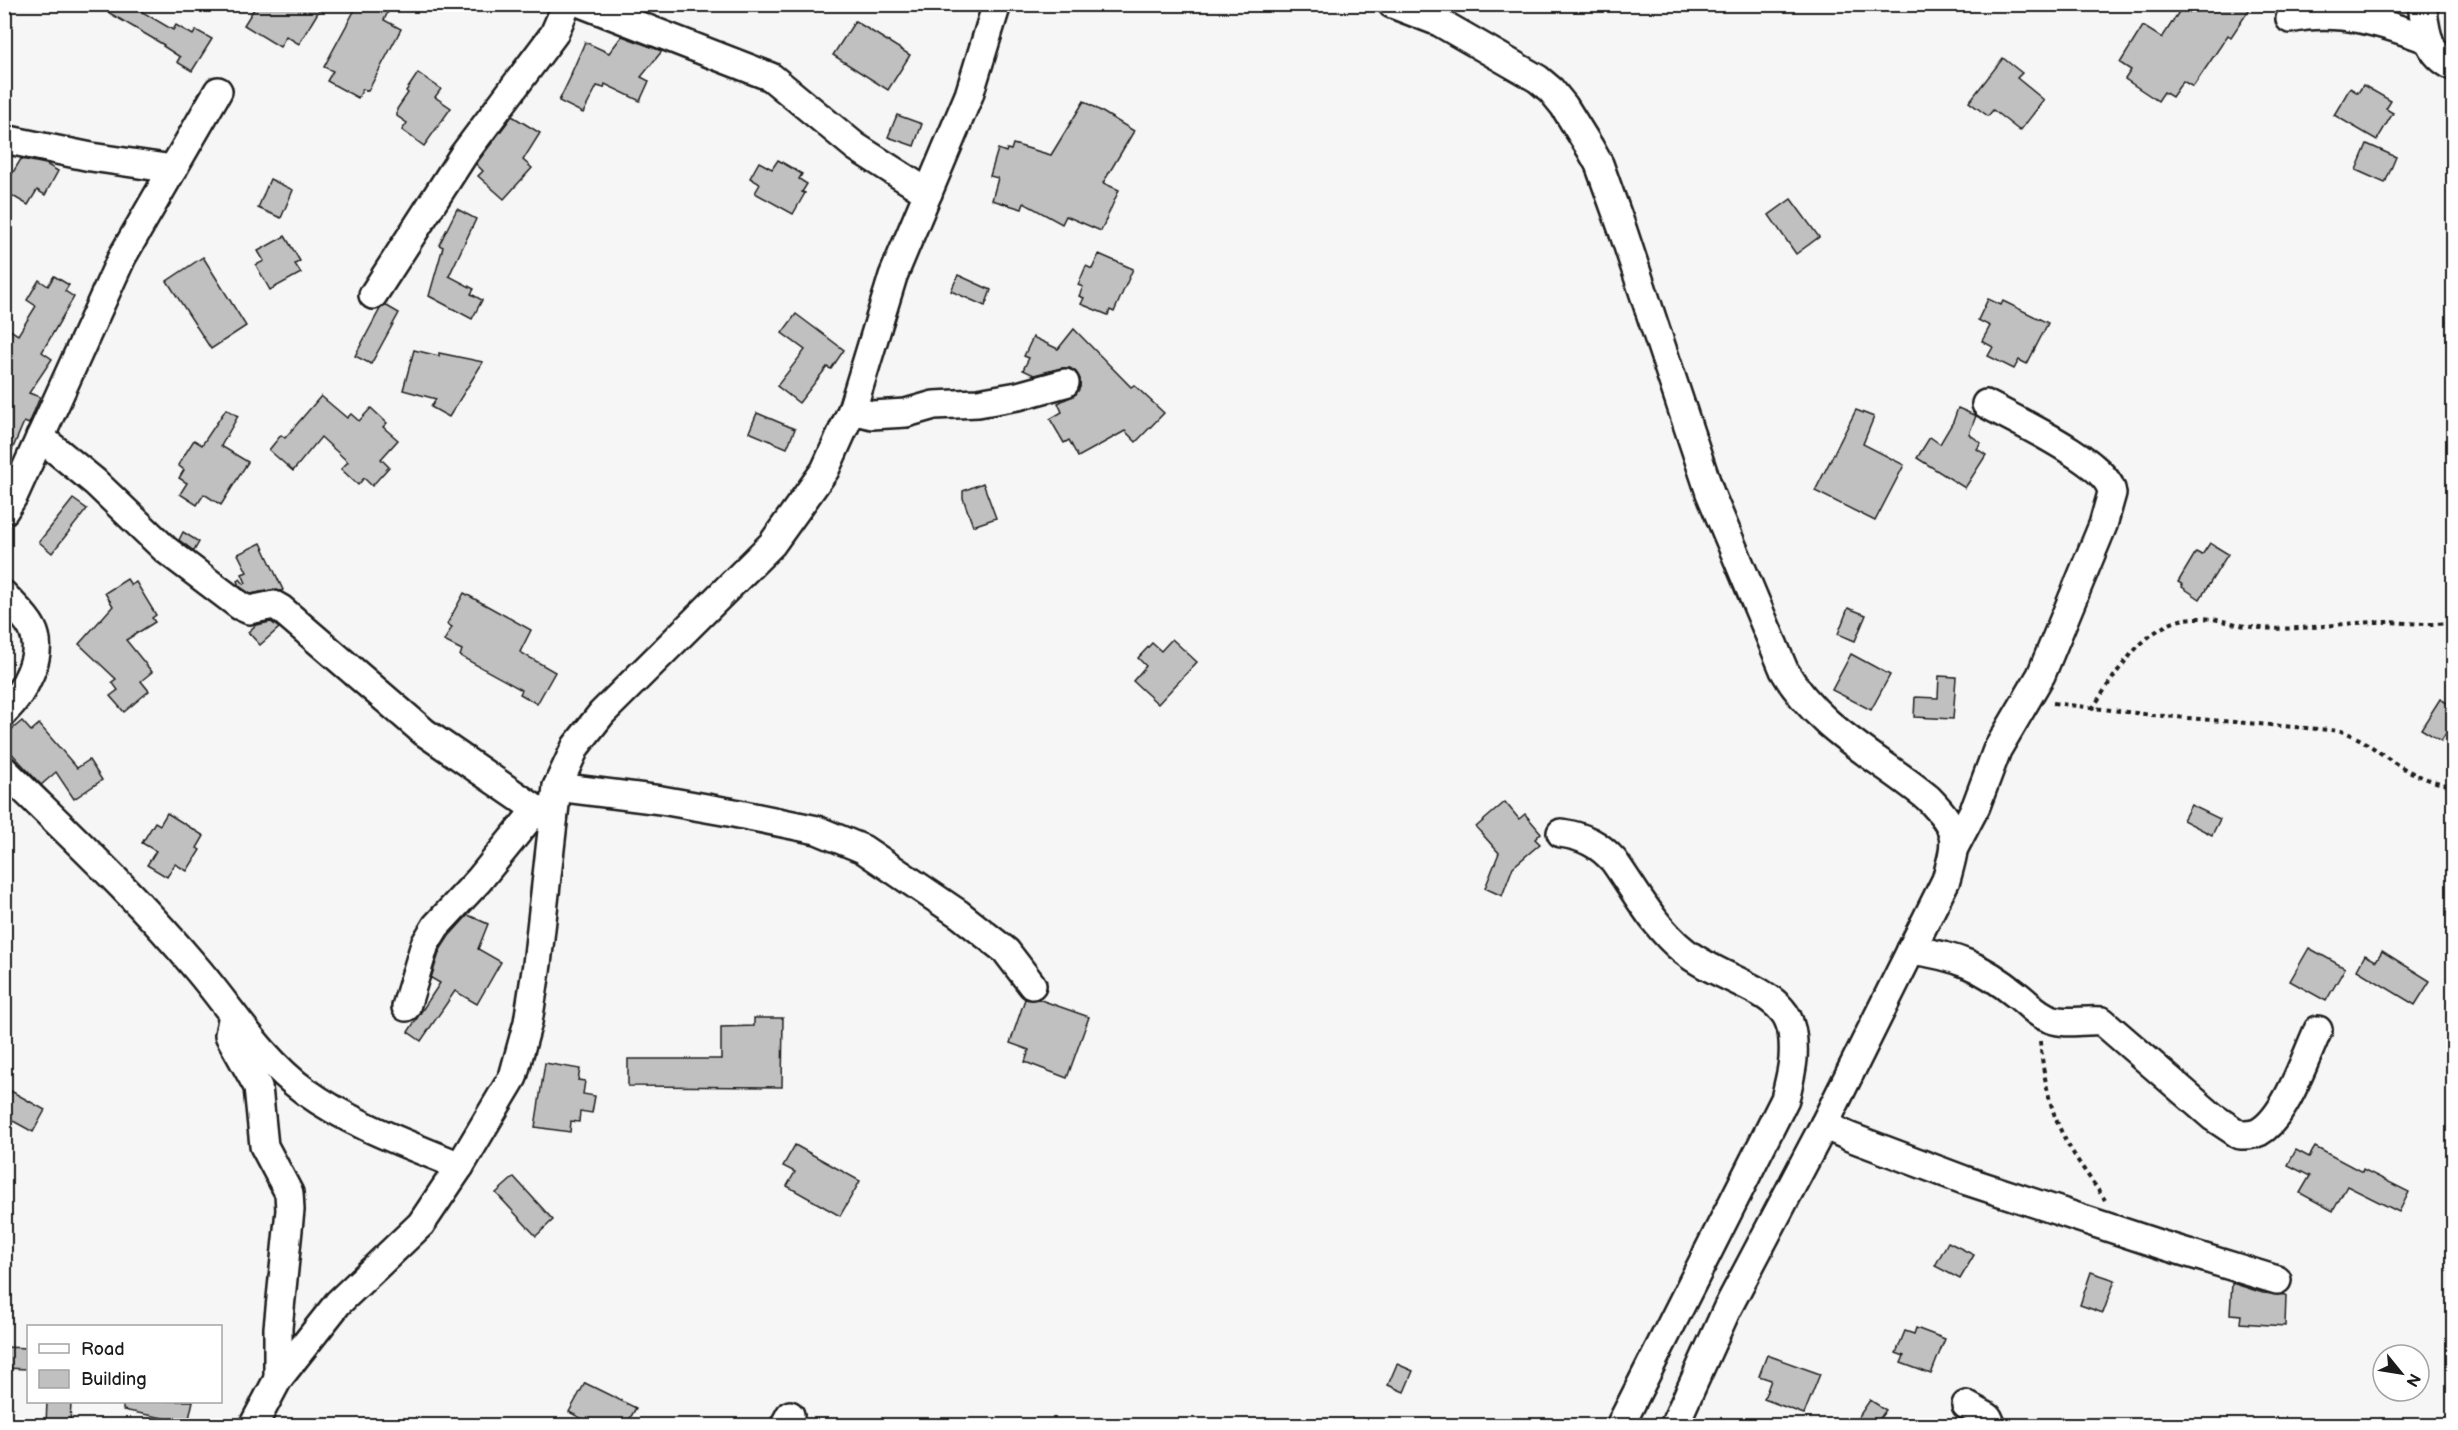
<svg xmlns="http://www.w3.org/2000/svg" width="2458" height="1430" font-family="'Balsamiq Sans',sans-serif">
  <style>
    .building { fill: #c0c0c0; stroke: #1c1c1c; stroke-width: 1.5 }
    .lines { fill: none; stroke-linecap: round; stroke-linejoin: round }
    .minor-casing { stroke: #1c1c1c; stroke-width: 32 }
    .path { stroke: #1c1c1c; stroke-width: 4; stroke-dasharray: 4.5 4.5; stroke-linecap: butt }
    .minor { stroke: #fff; stroke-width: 27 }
  </style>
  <rect width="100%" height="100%" fill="#f6f6f6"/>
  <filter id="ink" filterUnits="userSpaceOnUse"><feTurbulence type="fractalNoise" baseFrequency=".0167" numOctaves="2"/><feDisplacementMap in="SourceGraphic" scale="12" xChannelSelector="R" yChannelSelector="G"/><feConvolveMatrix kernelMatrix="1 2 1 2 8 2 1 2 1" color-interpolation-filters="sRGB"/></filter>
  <g filter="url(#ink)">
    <g class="building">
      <path d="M94 4H129L173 30 176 25 193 35 196 30 212 39 192 71 177 62 180 57 163 46 164 45Z"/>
      <path d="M257 4H323L299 44 286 36 280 47 244 25Z"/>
      <path d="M358 4H380L389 10 384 20 401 29 368 91 363 89 358 98 327 81 333 71 324 67Z"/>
      <path d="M2184 4H2253L2231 37 2228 35 2193 87 2183 81 2172 97 2164 92 2158 101 2125 79 2131 70 2120 63 2143 26 2162 38Z"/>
      <path d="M855 21 910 55 888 90 833 55Z"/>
      <path d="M622 36 662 51 641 77 649 81 640 101 605 84 604 88 597 86 583 113 559 101 572 74H571L585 42 609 53Z"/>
      <path d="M2003 58 2022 73 2017 78 2044 100 2020 131 1993 110 1988 116 1969 102Z"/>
      <path d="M418 73 441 89 435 97 451 108 424 146 402 130 407 123 397 116V109L408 93 406 91Z"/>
      <path d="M2363 85 2391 101 2386 109 2393 113 2377 140 2334 115 2350 88 2358 93Z"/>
      <path d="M1084 101 1134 131 1103 183 1119 190 1101 231 1066 216 1062 224 1024 203 1022 209 992 200 998 178 990 176 998 149 1006 152 1007 149 1011 150 1013 144 1051 155Z"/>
      <path d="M897 115 922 124 914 146 888 137Z"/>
      <path d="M512 116 540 133 523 160 532 168 504 199 478 176 483 171 476 164Z"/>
      <path d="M2367 144 2396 157 2385 183 2356 170Z"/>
      <path d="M21 159 46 164 58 171 45 195 37 190 28 205 4 191V187Z"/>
      <path d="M778 160 802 174 799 179 807 184 802 192 805 193 793 214 755 193 760 184 750 178 759 162 772 169Z"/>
      <path d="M270 179 293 190 281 218 258 208Z"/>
      <path d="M1791 199 1819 237 1796 254 1769 215Z"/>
      <path d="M457 209 476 219 449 276 474 289 471 294 482 300 472 319 429 296 443 247 439 245Z"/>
      <path d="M285 236 300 261 295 264 301 273 270 290 256 265 264 261 258 251Z"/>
      <path d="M1099 254 1133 269 1114 312 1110 310 1108 315 1081 304 1084 298 1079 296 1083 287 1078 285 1086 266 1092 269Z"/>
      <path d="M203 257 246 326 211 349 167 281Z"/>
      <path d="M958 275 991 290 985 306 951 291Z"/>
      <path d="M54 276 69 285 65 291 74 297 42 352 52 359 29 393 40 397 29 424 24 422 4 469V326L18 335 36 306 27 300 39 280 48 286Z"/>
      <path d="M1988 299 2001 305 2003 301 2048 323 2027 364 2019 360 2014 369 1988 356 1993 347 1982 341 1990 326 1978 320Z"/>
      <path d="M385 305 399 313 371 364 355 356 380 309Z"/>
      <path d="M796 314 844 350 831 369 827 367 799 403 777 386 805 350 782 333Z"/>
      <path d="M1074 329 1131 387 1134 385 1164 413 1136 442 1125 431 1078 457 1069 440 1064 443 1050 419 1062 412 1058 403 1076 394 1080 387V379L1076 372 1070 368H1061L1034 375 1023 370 1029 358 1024 356 1033 337 1058 349Z"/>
      <path d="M414 350 439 356V353L483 362 449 417 431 407 436 399 403 390Z"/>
      <path d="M321 396 347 418 351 414 359 421 371 408 387 423 383 427 398 440 381 459 389 467 372 486 364 478 358 485 341 469 348 462 321 437 293 471 269 450 281 435 285 438Z"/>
      <path d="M1958 408 1976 416 1969 434 1981 443 1977 449 1986 455 1965 488 1917 458 1930 437 1940 444 1953 422Z"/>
      <path d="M226 409 238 416 221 446 248 462 221 505 204 494 197 505 180 494 187 483 179 478 184 470 178 465 194 440 202 445Z"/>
      <path d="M1856 410 1874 417 1863 444 1904 465 1875 521 1815 491Z"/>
      <path d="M757 413 795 429 787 448 749 432Z"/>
      <path d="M983 483 996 518 973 526 963 498V491Z"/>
      <path d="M73 499 87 509 52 553 39 542Z"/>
      <path d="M183 532 199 542 194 551 179 540Z"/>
      <path d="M261 543 283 590 281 591 271 590 251 594 239 586 237 581 240 579 244 584 246 583 242 574 247 572 238 554Z"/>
      <path d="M2210 543 2228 554 2200 599 2182 587 2183 585 2178 582 2196 552 2202 555Z"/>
      <path d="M127 579 131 585 136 582 156 615 152 618 155 622 126 640 152 672 141 681 149 691 124 712 110 696 118 690 112 682 116 679 79 644 113 606 105 593Z"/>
      <path d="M464 593 531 630 520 652 555 672 537 704 520 694 522 690 460 656 462 650 444 641 452 627 447 624Z"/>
      <path d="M1848 608 1866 615 1855 641 1838 634Z"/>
      <path d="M271 622 279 628 260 645 248 632 256 625Z"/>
      <path d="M1172 639 1197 662 1158 704 1133 681 1146 666 1138 658 1152 643 1161 651Z"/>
      <path d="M1851 654 1890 675 1871 710 1832 690Z"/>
      <path d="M1939 676 1956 677 1953 719 1914 717 1915 697 1938 698Z"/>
      <path d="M2440 699 2454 707V721L2441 741 2421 729Z"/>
      <path d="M22 721 31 731 39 724 77 768 89 760 102 780 74 799 56 772 41 785 4 745V736Z"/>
      <path d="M1505 802 1519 819 1525 814 1541 833 1535 839 1540 844 1513 867 1502 896 1485 888 1499 853 1476 827Z"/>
      <path d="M2191 805 2220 819 2212 835 2183 820Z"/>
      <path d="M167 813 204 836 197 848 200 850 187 871 175 864 167 877 147 865 156 851 142 843 155 822 160 825Z"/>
      <path d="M468 915 488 924 478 949 501 962 477 1004 455 991 421 1041 408 1032 440 983 431 978 440 950 449 936Z"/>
      <path d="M2309 948 2345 968 2326 1001 2290 981Z"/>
      <path d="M2382 951 2430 981 2415 1005 2357 970 2365 955 2376 961Z"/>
      <path d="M1025 999H1038L1089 1017 1067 1078 1025 1062 1029 1050 1010 1043Z"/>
      <path d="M754 1018H783L782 1087 628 1086V1059H721V1027L754 1026Z"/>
      <path d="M545 1063 580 1069 578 1080 585 1081 583 1094 595 1096 592 1113 580 1111 579 1122 571 1121 570 1132 535 1127Z"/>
      <path d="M11 1091 45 1110 33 1132 4 1116V1102Z"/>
      <path d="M795 1145 860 1181 840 1216 787 1186 795 1172 783 1166Z"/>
      <path d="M2315 1147 2362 1172 2363 1169 2409 1192 2399 1212 2347 1186 2333 1211 2300 1193 2310 1176 2288 1165 2296 1150 2309 1157Z"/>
      <path d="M514 1177 553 1220 536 1236 496 1193Z"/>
      <path d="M1948 1242 1974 1255 1960 1279 1935 1266Z"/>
      <path d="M2091 1272 2115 1280 2103 1313 2080 1305Z"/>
      <path d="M2232 1283 2263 1293 2286 1295 2285 1326 2240 1323 2241 1315 2230 1314Z"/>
      <path d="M1916 1328 1945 1339 1931 1374 1901 1363 1904 1356 1896 1353 1905 1331 1914 1334Z"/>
      <path d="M4 1347 28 1348V1369L4 1368Z"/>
      <path d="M1767 1355 1820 1374 1804 1414 1764 1399 1771 1380 1759 1376Z"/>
      <path d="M1397 1364 1413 1371 1404 1392 1388 1385Z"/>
      <path d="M585 1383 636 1408 626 1425H594L569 1412Z"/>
      <path d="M1870 1400 1886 1410 1875 1425H1853Z"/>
      <path d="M47 1401H71L70 1425H46Z"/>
      <path d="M123 1401H193L188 1423 123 1410Z"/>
    </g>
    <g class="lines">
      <defs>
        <g id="minor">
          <path d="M583 4 771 77 856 147 928 193"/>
          <path d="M1392 4 1439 22 1538 79 1551 90 1564 106 1590 148 1599 164 1623 231 1710 493 1784 670C1817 728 1878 757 1928 798 1959 830 1958 838 1946 880L1824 1125 1727 1309 1674 1426"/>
          <path d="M2422 4C2426 32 2426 53 2454 67"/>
          <path d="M2290 19C2338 8 2385 23 2429 40"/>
          <path d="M4 139 91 157 173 169"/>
          <path d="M373 295 464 154 554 34 567 4"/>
          <path d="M852 410 872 415 906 413 934 405 978 403 1018 396 1065 383"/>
          <path d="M40 437 95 482 166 550 240 606 249 610 274 605 281 609 424 732 553 821"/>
          <path d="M4 511 14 495 122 257 218 91"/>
          <path d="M4 595C13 605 26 616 32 628 46 654 23 693 4 712"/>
          <path d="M4 770C70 835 138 898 197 969 232 1010 261 1059 305 1091 352 1125 407 1144 460 1166"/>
          <path d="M557 787 661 800 729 812 817 830 863 849 959 914 1006 951 1032 985"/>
          <path d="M1561 833C1583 836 1599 844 1614 861 1636 892 1654 927 1684 951 1712 974 1762 986 1782 1010 1793 1022 1794 1043 1793 1059 1792 1072 1788 1086 1785 1099L1620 1426"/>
          <path d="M1955 846 1976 806 1997 750 2041 675 2103 525 2112 493C2109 463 2013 419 1986 404"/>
          <path d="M1911 950C1956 956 1981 966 2017 995 2029 1004 2036 1014 2051 1019 2066 1025 2085 1019 2102 1021L2213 1117 2240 1135C2247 1135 2253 1135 2259 1132 2286 1117 2305 1058 2318 1030"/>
          <path d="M406 1007 425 944 436 926 479 880 535 811"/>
          <path d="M233 1015 229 1035 258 1087 264 1146 289 1193 290 1210 278 1328V1379"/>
          <path d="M1824 1125 1850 1137 1964 1180 2162 1245 2277 1280"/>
          <path d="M1966 1405 1988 1417 1992 1426"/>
          <path d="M253 1426 278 1379 338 1303 421 1224 460 1166 513 1077 528 1022 537 964 557 787 576 746 602 713 772 544 825 470 852 410 893 276 969 95 997 4"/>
          <path d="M784 1426 790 1415"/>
        </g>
      </defs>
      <use href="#minor" class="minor-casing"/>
      <g class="path">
        <path d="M2053 703 2152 715 2341 731C2360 737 2373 748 2389 759 2407 772 2432 783 2454 786"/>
        <path d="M2092 709C2116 673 2148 617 2198 618 2220 618 2240 627 2261 628 2299 631 2338 623 2376 622 2401 621 2428 627 2454 622"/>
        <path d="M2040 1041C2043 1069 2047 1098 2058 1124 2069 1151 2089 1176 2105 1200"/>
      </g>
      <use href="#minor" class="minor"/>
    </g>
  </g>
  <rect width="2458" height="1430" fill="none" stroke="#fff" stroke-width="24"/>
  <rect x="12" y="12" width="2434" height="1406" fill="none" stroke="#1c1c1c" stroke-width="2" filter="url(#ink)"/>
  <rect x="27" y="1325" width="195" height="78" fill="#ffffff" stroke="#a4a4a4" stroke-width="1.5"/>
  <rect x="39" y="1344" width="30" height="9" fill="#ffffff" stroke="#a4a4a4" stroke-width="1.5"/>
  <text x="81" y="1355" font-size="18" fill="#1c1c1c">Road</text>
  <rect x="39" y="1370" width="30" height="18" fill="#c0c0c0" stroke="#a4a4a4" stroke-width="1.5"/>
  <text x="81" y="1385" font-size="18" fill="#1c1c1c">Building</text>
  <g transform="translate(2401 1373) rotate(120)"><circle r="28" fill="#ffffff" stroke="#a4a4a4" stroke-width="1.5"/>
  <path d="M0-4.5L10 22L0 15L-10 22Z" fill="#1c1c1c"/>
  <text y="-9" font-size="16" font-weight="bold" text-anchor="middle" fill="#1c1c1c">N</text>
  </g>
</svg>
